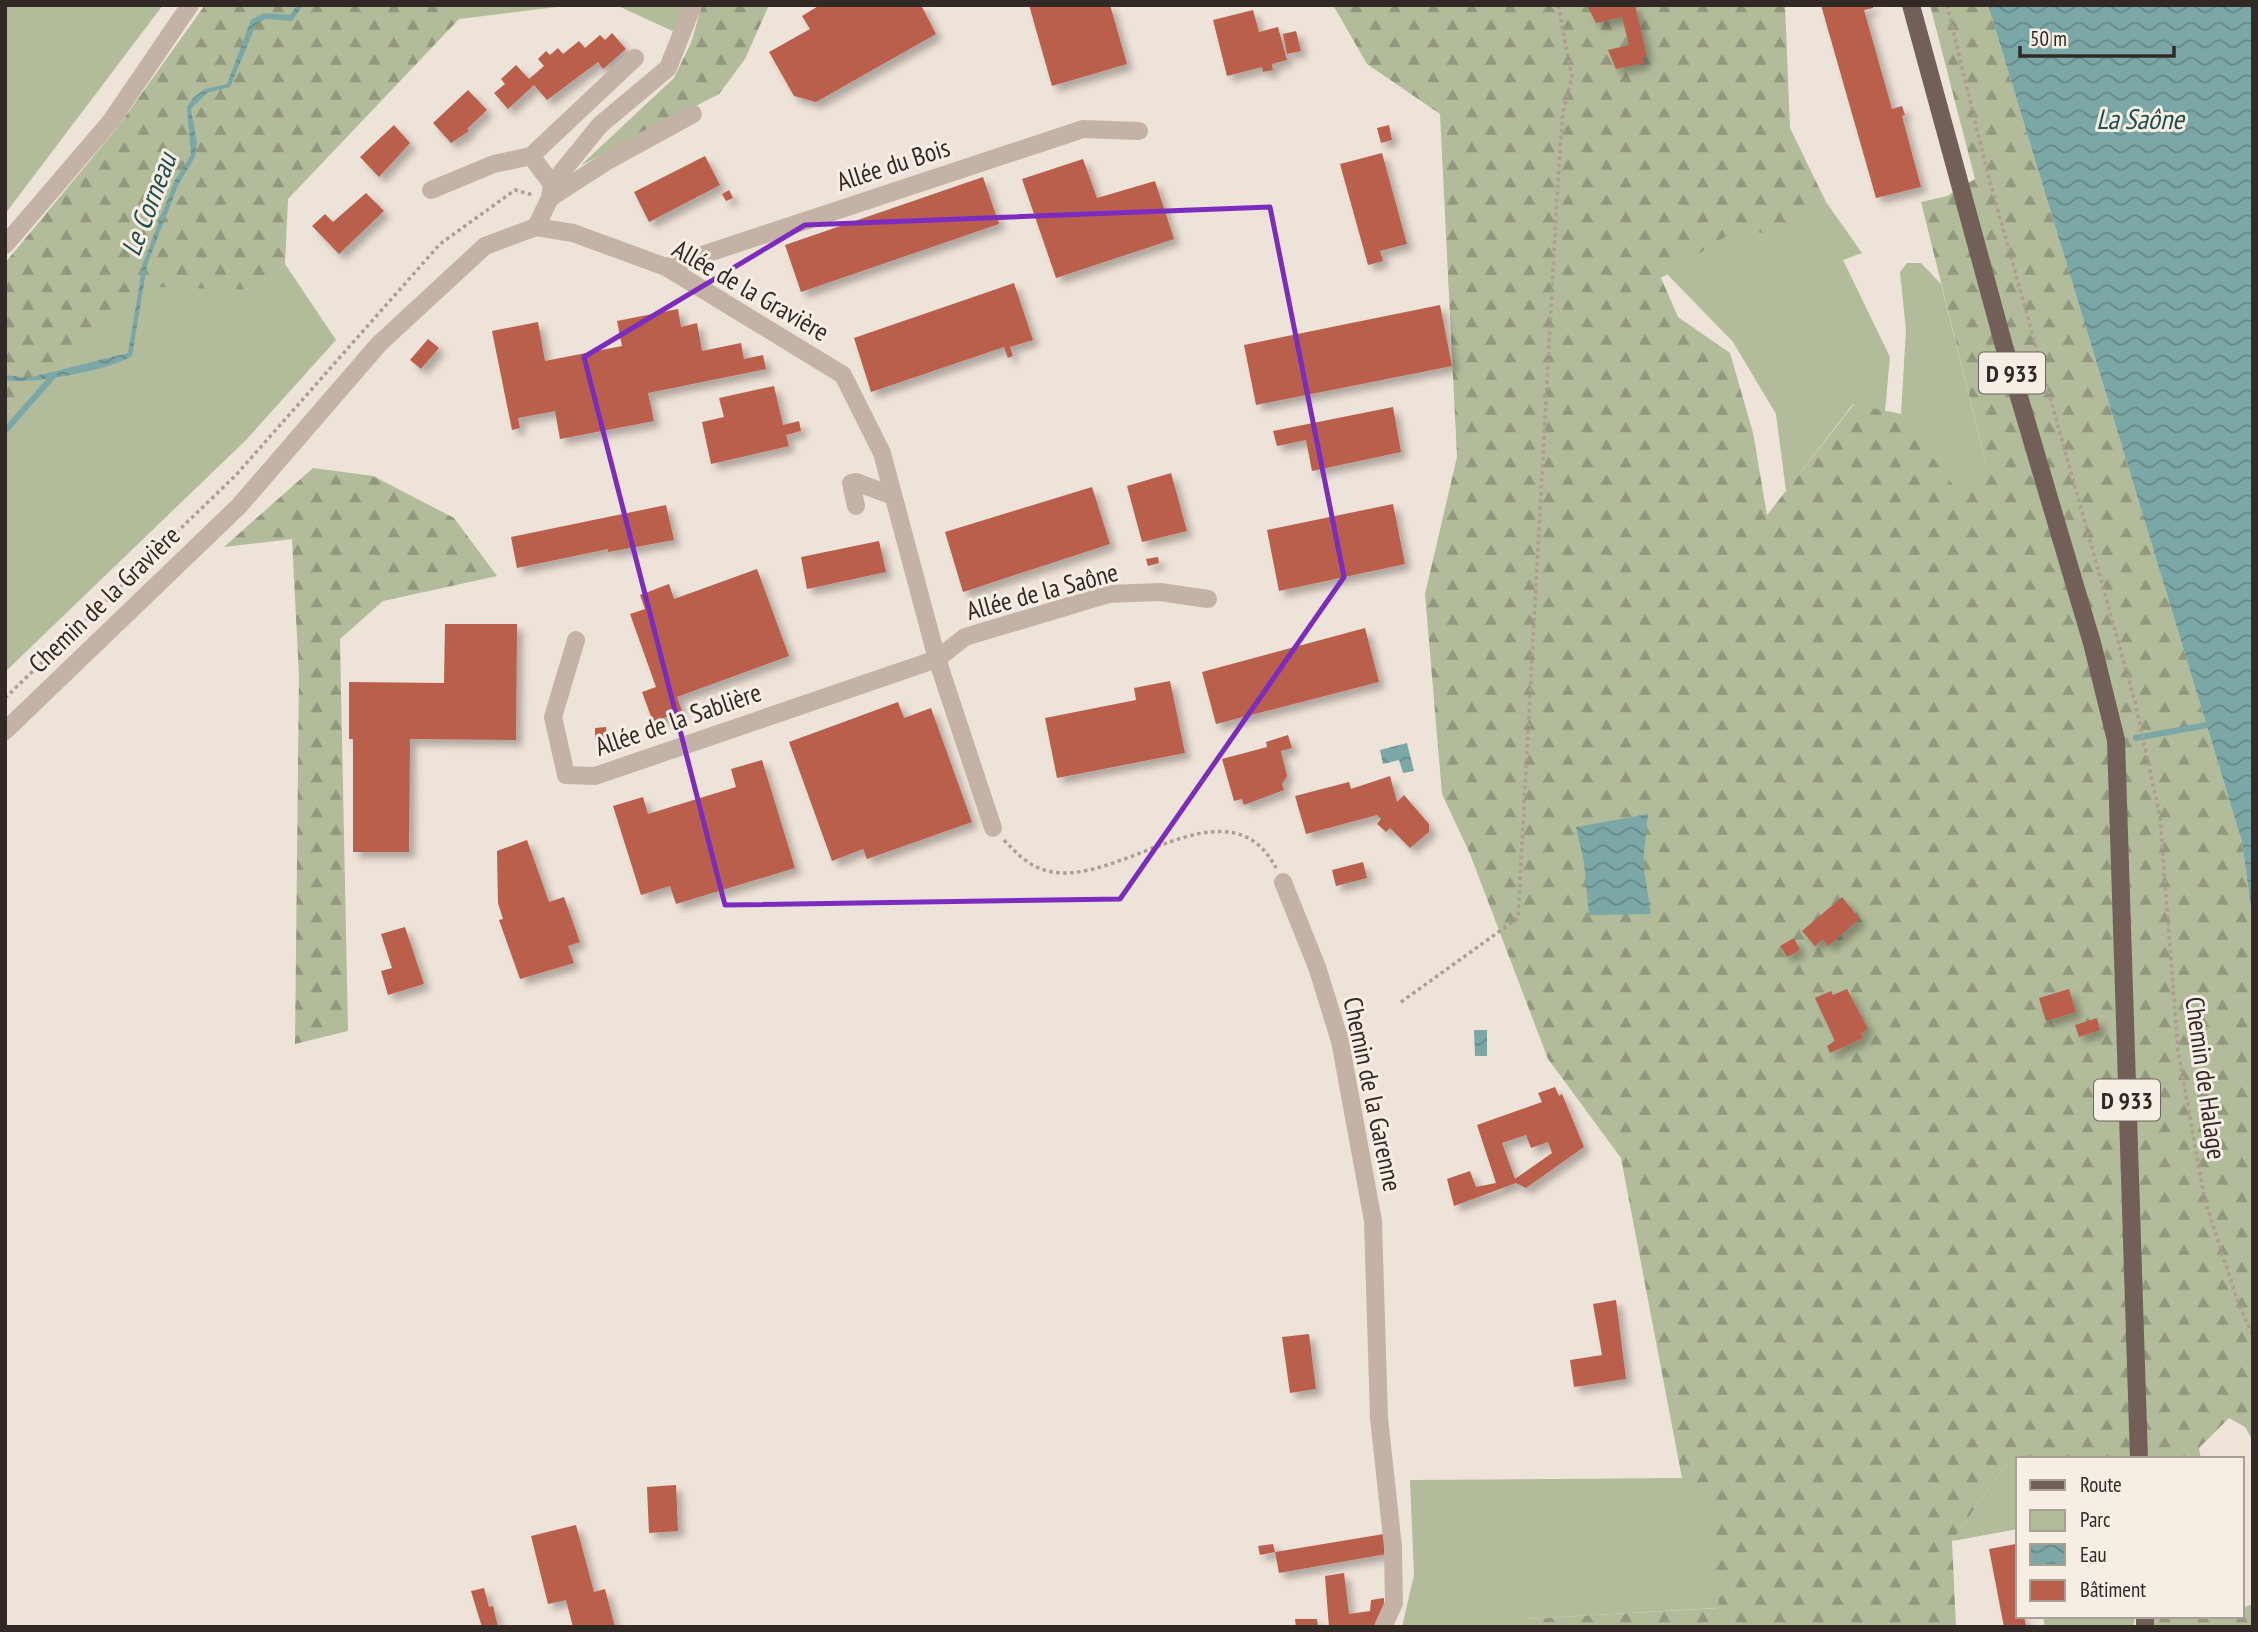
<svg xmlns="http://www.w3.org/2000/svg" width="2258" height="1632" font-family="'PT Sans Narrow',sans-serif">
  <style>
    .green { fill: #b2bb9a }
    .forest { fill: url(#forest-firs) }
    .water { fill: url(#water-waves) }
    .lines { fill: none; stroke-linecap: round; stroke-linejoin: round }
    .stream { stroke: #7ba8a7; stroke-width: 6 }
    .building { fill: #b95f4b; fill-rule: evenodd; filter: url(#shadow) }
    .path { stroke: #b09c91; stroke-width: 3.5; stroke-dasharray: 3.5 3.5; stroke-linecap: butt }
    .minor { stroke: #c5b2a6; stroke-width: 18 }
    .major { stroke: #725f58; stroke-width: 18 }
    .marked { fill: none; stroke: #7b2cbf; stroke-width: 5; stroke-linejoin: round }
    .labels { text-anchor: middle; dominant-baseline: central; stroke-width: 6; stroke-linejoin: round; paint-order: stroke }
    .shield { fill: #f6ede4; stroke: #6d645f; stroke-width: 2 }
    .shield-label { font-size: 24px; font-weight: bold; fill: #322926 }
    .street-label { font-size: 26px; fill: #322926; stroke: #f6ede4 }
    .water-label { font-size: 28px; font-style: italic; fill: #204e4e; stroke: #f6ede4 }
  </style>
  <defs>
    <pattern id="forest-firs" width="22" height="20" patternUnits="userSpaceOnUse" patternTransform="scale(1.75)"><rect width="22" height="20" fill="#b2bb9a"/><path d="M5 1l3.5 6h-7zM16 11l3.5 6h-7z" fill="#91987d"/></pattern>
    <pattern id="water-waves" width="16" height="10" patternUnits="userSpaceOnUse" patternTransform="scale(1.75)"><rect width="16" height="10" fill="#7ba8a7"/><path d="M0 5q4-4 8 0t8 0" fill="none" stroke="#658988"/></pattern>
    <filter id="shadow"><feDropShadow dx="6" dy="6" stdDeviation="3.5" flood-color="#0004"/></filter>
  </defs>
  <rect width="100%" height="100%" fill="#eee3d9"/>
  <g class="green">
    <path d="M5 5H163L5 214Z"/>
    <path d="M453 5H572L459 19Z"/>
    <path d="M616 5H687L681 35Z"/>
    <path d="M1826 202 1862 253 1843 260 1890 357 1885 411 1853 404 1786 491 1776 414 1733 342 1667 274 1731 232H1794Z"/>
    <path d="M1907 263H1921L1941 284 1986 463 1961 497 1901 414 1906 330 1900 272Z"/>
    <path d="M285 264 336 340 246 440 5 672V415L34 393 154 286 256 290Z"/>
    <path d="M2050 1417 2075 1459H2018V1529L1952 1541 2006 1464Z"/>
    <path d="M1682 1478 1710 1515 1732 1607 1525 1619 1518 1627H1402L1414 1575 1410 1480Z"/>
    <path d="M2043 1616H2135L2133 1627H2045Z"/>
  </g>
  <g class="forest">
    <path d="M205 5H453L459 19 288 199 285 264 257 290 154 287 34 393 5 415V263L117 128Z"/>
    <path d="M702 5H769L745 59 719 94 580 166 674 78 691 43Z"/>
    <path d="M1333 5H1785L1790 128 1826 202 1794 232 1731 233 1661 278 1678 317 1730 353 1753 433 1767 515 1854 404 1901 414 1961 496 1986 463 1921 202 1947 196 1975 179 1930 5H1988L2242 842 2253 924V1441L2245 1427 2229 1418 2199 1448 2201 1459H2064L2058 1453 2018 1459 2006 1464 1952 1541 1956 1627H1518L1525 1619 1719 1608 1710 1516 1682 1478 1621 1158 1548 1059 1470 854 1442 794 1425 594 1457 457 1440 114 1367 64Z"/>
    <path d="M313 468 373 476 454 518 497 576 383 601 340 639 348 1031 295 1044 299 676 292 539 224 547Z"/>
    <path d="M2253 1604V1627H2148L2142 1616H2242V1608Z"/>
  </g>
  <g class="water">
    <path d="M297 5H303L292 21 265 19 256 25 230 87 207 93 191 109 197 143 195 157 179 183 147 265 132 356C111 370 29 385 5 380V375L28 378 128 353 143 263 175 180 191 155 187 107 193 98 205 89 227 84 251 20 264 13 290 15Z"/>
    <path d="M1988 5H2253V924L2242 842Z"/>
    <path d="M1407 743 1414 771 1403 773 1399 760 1383 764 1380 750Z"/>
    <path d="M1648 814 1643 863 1651 914 1589 915 1584 862 1576 827Z"/>
    <path d="M1474 1030H1487V1056H1475Z"/>
  </g>
  <g class="lines">
    <g class="stream">
      <path d="M5 431 54 375"/>
      <path d="M2136 738 2207 725"/>
    </g>
  </g>
  <g class="building">
    <path d="M820 5H921L936 34 816 102 794 96 769 52 810 29 802 16Z"/>
    <path d="M1029 5H1110L1127 64 1052 86Z"/>
    <path d="M1587 5H1635L1647 56 1642 57 1644 63 1616 69 1608 50 1629 45 1622 17 1596 23Z"/>
    <path d="M1821 5H1873V8L1864 10 1892 109 1902 106 1905 115 1902 116 1921 187 1876 198Z"/>
    <path d="M1253 10 1259 32 1278 27 1287 60 1272 64 1273 70 1263 72 1262 67 1227 76 1213 20Z"/>
    <path d="M1296 31 1301 51 1287 54 1283 34Z"/>
    <path d="M612 33 626 49 603 69 598 62 547 100 534 85 508 109 494 93 505 84 501 79 516 65 529 79 544 66 538 59 546 51 550 55 558 48 563 54 579 41 585 48 600 35 605 40Z"/>
    <path d="M468 90 487 110 467 129 469 131 451 143 433 123Z"/>
    <path d="M394 125 410 143 379 177 360 157Z"/>
    <path d="M1389 125 1392 140 1381 143 1377 128Z"/>
    <path d="M1382 153 1407 244 1380 251 1383 261 1368 265 1340 164Z"/>
    <path d="M705 156 720 185 649 222 634 192Z"/>
    <path d="M1083 159 1097 198 1155 181 1174 239 1056 278 1022 179Z"/>
    <path d="M983 177 999 224 801 292 785 245Z"/>
    <path d="M729 190 733 198 726 201 722 194Z"/>
    <path d="M366 193 384 211 339 254 312 226 325 214 333 222Z"/>
    <path d="M1014 283 1033 340 1010 347 1013 356 1008 358 1004 347 871 392 854 338Z"/>
    <path d="M1440 305 1452 366 1256 405 1244 345Z"/>
    <path d="M678 309 681 327 697 323 702 351 741 343 744 359 763 355 766 369 648 393 654 421 560 439 555 411 518 418 520 428 512 430 492 331 538 322 545 361 622 346 617 321Z"/>
    <path d="M428 339 439 348 421 369 410 360Z"/>
    <path d="M774 386 783 425 799 421 801 431 786 435 789 446 711 464 702 422 724 417 719 398Z"/>
    <path d="M1393 407 1401 452 1312 471 1306 440 1277 446 1273 431Z"/>
    <path d="M1171 473 1187 531 1142 542 1127 486Z"/>
    <path d="M1092 487 1110 544 963 592 945 532Z"/>
    <path d="M1393 504 1405 564 1279 591 1267 530Z"/>
    <path d="M666 505 674 540 608 552V549L517 568 511 537Z"/>
    <path d="M879 541 886 572 807 589 801 557Z"/>
    <path d="M1158 557 1159 563 1148 566 1146 559Z"/>
    <path d="M757 569 789 656 677 697 682 711 653 722 642 692 656 687 630 614 645 609 640 595 669 584 674 599Z"/>
    <path d="M445 624H517L516 740 410 739 409 852H353V739H349V682L444 683Z"/>
    <path d="M1365 628 1379 682 1216 724 1202 672Z"/>
    <path d="M1170 681 1185 753 1057 778 1045 718 1136 700 1134 688Z"/>
    <path d="M898 702 904 718 931 708 972 822 867 859 863 849 832 861 789 742Z"/>
    <path d="M606 727 607 738 595 739V728Z"/>
    <path d="M1288 735 1292 748 1281 751 1287 776 1282 784 1284 790 1244 805 1242 799 1234 801 1222 759 1267 747 1266 742Z"/>
    <path d="M762 760 795 868 676 904 670 886 641 895 613 806 643 797 648 814 736 787 731 769Z"/>
    <path d="M1390 776 1397 802 1404 795 1429 824V832L1410 848 1390 828 1386 832 1377 824 1381 819 1377 815 1306 834 1295 796 1349 782 1351 789Z"/>
    <path d="M527 840 549 902 564 897 580 942 568 946 574 963 520 979 499 920 503 919 498 903 497 851Z"/>
    <path d="M1363 862 1367 878 1336 886 1332 870Z"/>
    <path d="M1842 897 1860 919 1828 946 1823 939 1815 946 1802 931Z"/>
    <path d="M405 927 424 984 388 995 381 971 392 968 381 934Z"/>
    <path d="M1794 938 1800 950 1787 957 1780 946Z"/>
    <path d="M1847 989 1868 1029 1861 1033 1863 1038 1830 1053 1827 1046 1835 1041 1815 998 1831 991 1833 995Z"/>
    <path d="M2069 989 2076 1012 2046 1021 2039 998Z"/>
    <path d="M2097 1018 2100 1030 2079 1037 2075 1025Z"/>
    <path d="M1555 1087 1559 1096 1562 1094 1584 1147 1526 1188 1516 1183 1454 1206 1447 1179 1470 1171 1476 1187 1496 1183 1477 1125 1542 1102 1538 1093ZM1526 1135 1531 1148 1548 1142 1552 1153 1515 1179 1502 1143Z"/>
    <path d="M1616 1300 1626 1379 1574 1387 1570 1360 1602 1355 1593 1304Z"/>
    <path d="M1309 1334 1316 1389 1290 1393 1282 1337Z"/>
    <path d="M676 1485 678 1531 649 1533 647 1487Z"/>
    <path d="M576 1525 594 1592 605 1589 615 1627H573L566 1600 548 1604 531 1536Z"/>
    <path d="M1384 1534 1386 1554 1279 1573 1275 1552Z"/>
    <path d="M1273 1544 1275 1552 1260 1555 1258 1546Z"/>
    <path d="M2016 1544 2018 1616H2024L2026 1627H2004L1989 1549Z"/>
    <path d="M1344 1573 1349 1614 1370 1611 1371 1600 1384 1598V1609L1375 1627H1329L1325 1576Z"/>
    <path d="M484 1588 489 1607 493 1606 498 1627H482L471 1591Z"/>
    <path d="M1295 1619H1317L1318 1626 1296 1627Z"/>
  </g>
  <g class="lines">
    <g class="path">
      <path d="M1947 5 1987 171 2135 702 2160 817 2178 1051 2205 1201 2239 1305 2253 1336"/>
      <path d="M5 698 236 475 440 244 515 190 533 195"/>
      <path d="M1004 840C1017 854 1030 867 1048 871 1118 889 1228 776 1276 868"/>
      <path d="M1401 1002 1518 918 1558 179 1563 112 1572 77 1558 5"/>
    </g>
    <g class="minor">
      <path d="M531 156 552 184"/>
      <path d="M431 190 494 164 531 156 635 58"/>
      <path d="M550 198 609 160 693 114"/>
      <path d="M536 227 550 198 552 184 600 125 668 68 693 5"/>
      <path d="M5 245 111 121 190 5"/>
      <path d="M666 267 1083 129 1139 131"/>
      <path d="M856 506 851 483 856 482 893 496"/>
      <path d="M576 640 553 717 566 775 595 776 937 659 965 637 1109 594 1160 592 1208 599"/>
      <path d="M5 731 239 506 379 344 485 246 536 227 573 233 666 267 843 375 882 453 937 659 993 828"/>
      <path d="M1283 882 1317 967 1340 1041 1373 1221 1379 1418 1393 1547 1394 1603 1383 1627"/>
    </g>
    <g class="major">
      <path d="M1911 5 2004 346 2092 643 2116 740 2139 1459"/>
      <path d="M2145 1616V1627"/>
    </g>
  </g>
  <path class="marked" d="M1270 207 1344 577 1120 899 725 905 584 357 805 225Z"/>
  <g class="labels">
    <g class="shield">
      <rect x="1979" y="352.5" width="66" height="41" rx="5"/>
      <rect x="2094" y="1079.5" width="66" height="41" rx="5"/>
    </g>
    <g class="shield-label">
      <text x="2012" y="373">D 933</text>
      <text x="2127" y="1100">D 933</text>
    </g>
    <g class="street-label">
      <text transform="translate(893 164) rotate(-18)">Allée du Bois</text>
      <text transform="translate(751 290) rotate(30)">Allée de la Gravière</text>
      <text transform="translate(1042 591) rotate(-15)">Allée de la Saône</text>
      <text transform="translate(104 599) rotate(-44)">Chemin de la Gravière</text>
      <text transform="translate(678 719) rotate(-19)">Allée de la Sablière</text>
      <text transform="translate(2206 1078) rotate(82)">Chemin de Halage</text>
      <text transform="translate(1373 1094) rotate(78)">Chemin de la Garenne</text>
    </g>
    <g class="water-label">
      <text x="2140" y="118">La Saône</text>
      <text transform="translate(148 204) rotate(-69)">Le Corneau</text>
    </g>
  </g>
  <rect width="2258" height="1632" fill="none" stroke="#322926" stroke-width="14"/>
  <rect x="2016" y="1457" width="228" height="161" fill="#f6ede4" stroke="#a89f98" stroke-width="2"/>
  <rect x="2030" y="1480" width="35" height="10" fill="#725f58" stroke="#a89f98" stroke-width="2"/>
  <text x="2080" y="1492" font-size="21" fill="#322926">Route</text>
  <rect x="2030" y="1510" width="35" height="21" fill="#b2bb9a" stroke="#a89f98" stroke-width="2"/>
  <text x="2080" y="1527" font-size="21" fill="#322926">Parc</text>
  <rect x="2030" y="1544" width="35" height="21" fill="url(#water-waves)" stroke="#a89f98" stroke-width="2"/>
  <text x="2080" y="1562" font-size="21" fill="#322926">Eau</text>
  <rect x="2030" y="1580" width="35" height="21" fill="#b95f4b" stroke="#a89f98" stroke-width="2"/>
  <text x="2080" y="1597" font-size="21" fill="#322926">Bâtiment</text>
  <path d="M2020 46v10h154v-10" fill="none" stroke="#322926" stroke-width="3.5"/>
  <text x="2030" y="46" font-size="21" fill="#322926" stroke="#f6ede4" stroke-width="5" paint-order="stroke">50 m</text>
</svg>
